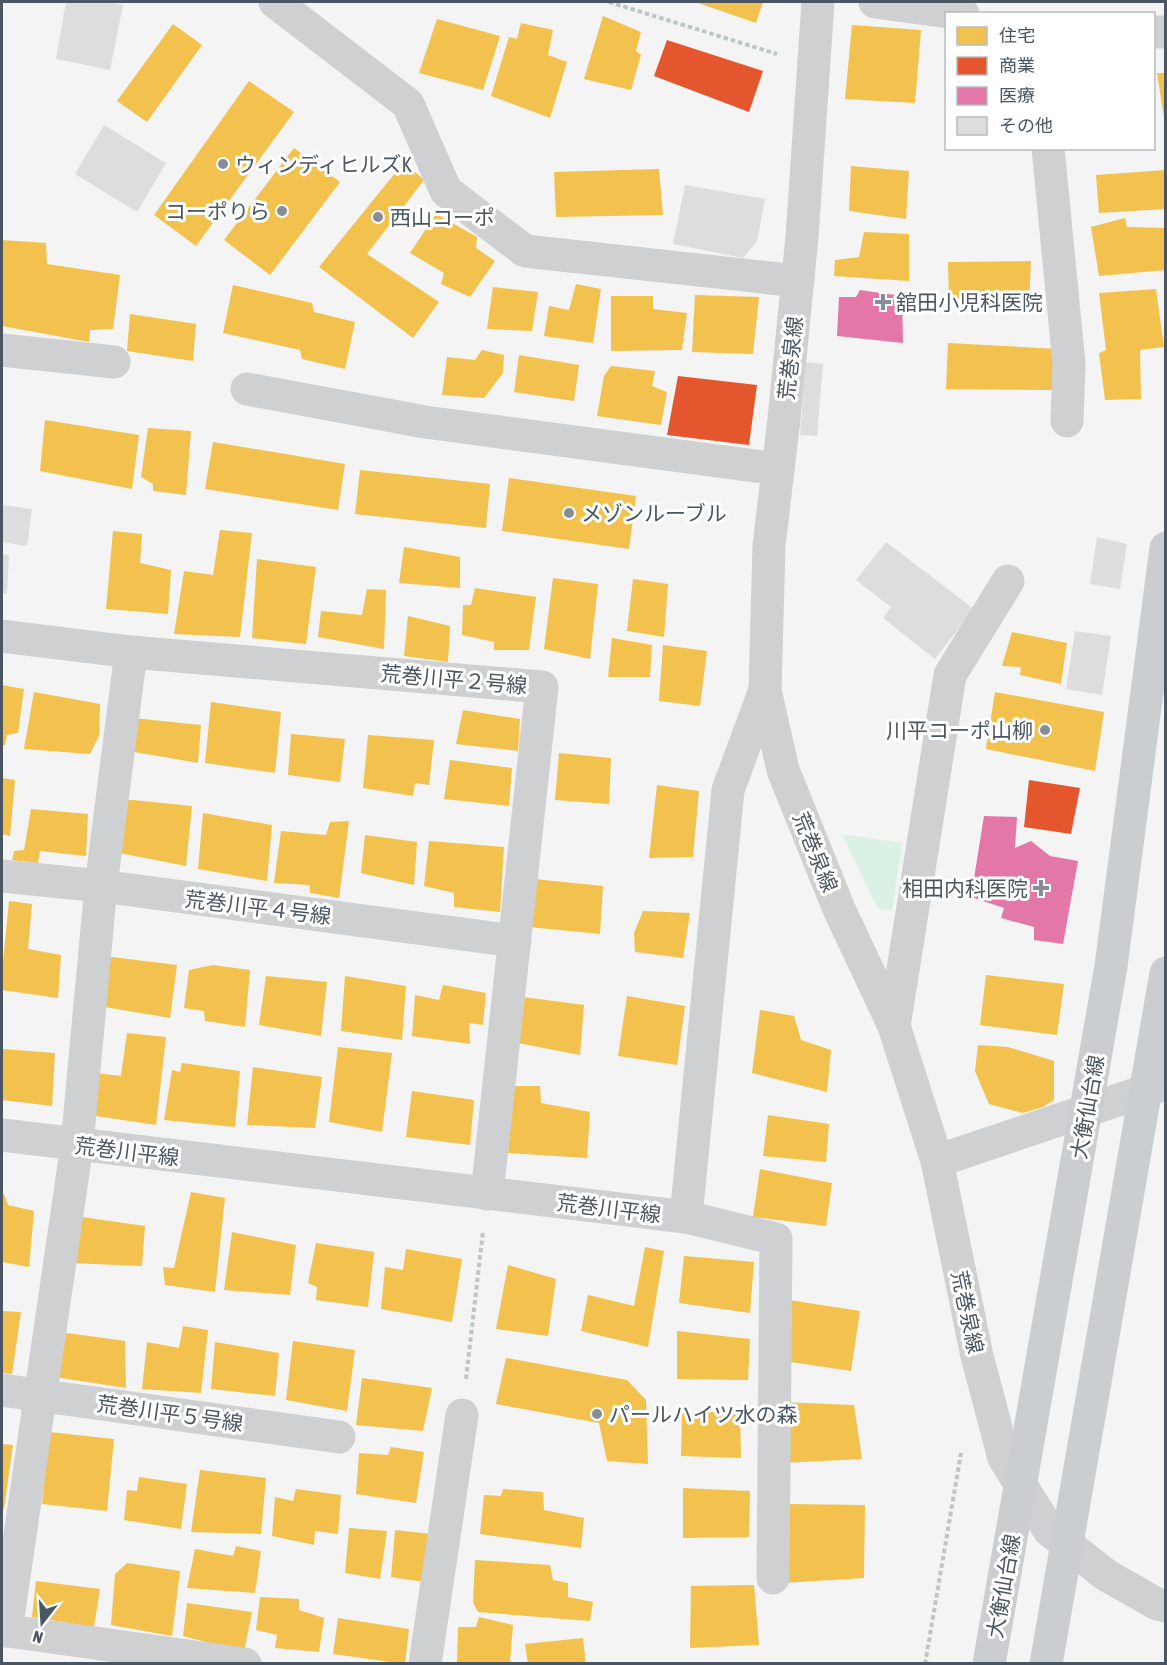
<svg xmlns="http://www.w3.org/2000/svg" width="1167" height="1665" font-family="'Asap Condensed','Noto Sans JP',sans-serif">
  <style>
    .green { fill: #d9f2e3 }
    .homes { fill: #f2c14e }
    .shops { fill: #e4572e }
    .health { fill: #e377a8 }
    .building { fill: #ddddde }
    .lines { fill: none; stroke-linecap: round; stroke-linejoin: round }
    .path { stroke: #bcc7c4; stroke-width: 4; stroke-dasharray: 4.5 3; stroke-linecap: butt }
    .minor { stroke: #ced0d2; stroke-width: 33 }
    .major { stroke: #caced1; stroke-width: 33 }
    .poi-dot { fill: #868d94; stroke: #fff; stroke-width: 2 }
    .labels { text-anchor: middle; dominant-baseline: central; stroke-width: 6; stroke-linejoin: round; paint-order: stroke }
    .poi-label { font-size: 21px; fill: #4a5661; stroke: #fff; text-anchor: start }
    .street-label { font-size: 21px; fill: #4a5661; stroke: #fff }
  </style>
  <rect width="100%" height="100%" fill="#f4f4f4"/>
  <path class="green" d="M842 834 902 843 892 911 878 909Z"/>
  <g class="homes">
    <path d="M695 2H763L756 23Z"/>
    <path d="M603 16 641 32 636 51 641 55 631 90 584 79Z"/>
    <path d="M437 19 500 36 483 90 419 73Z"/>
    <path d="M521 23 553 30 548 55 567 62 550 118 491 96 509 37 517 39Z"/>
    <path d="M173 24 202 45 147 122 117 101Z"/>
    <path d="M852 25 921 30 915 103 845 99Z"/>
    <path d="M1157 73H1166V117L1164 118Z"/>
    <path d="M249 81 294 112 196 246 154 215Z"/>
    <path d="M294 148 340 182 270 275 224 240Z"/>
    <path d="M404 162 424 180 367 254 439 302 413 338 319 267Z"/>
    <path d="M851 166 909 171 906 219 849 211Z"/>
    <path d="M659 169 663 215 556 217 554 172Z"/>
    <path d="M1166 170V209L1099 213 1096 175Z"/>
    <path d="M436 214 477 237 476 248 495 261 470 297 441 284 444 273 410 253Z"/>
    <path d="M1125 218 1127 227 1166 228V270L1099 276 1091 227Z"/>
    <path d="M864 232 909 234V281L834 276 835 260 859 257Z"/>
    <path d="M2 240 46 243 47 264 120 275 113 329 90 330 89 342 2 326Z"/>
    <path d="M1031 261 1029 303 949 302 948 262Z"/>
    <path d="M576 284 601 289 593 343 544 336 549 306 569 310Z"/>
    <path d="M233 285 312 303 314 312 355 322 345 369 302 359 300 350 223 333Z"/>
    <path d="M493 287 538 292 532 331 487 329Z"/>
    <path d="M1156 289 1164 347 1140 350 1141 399 1105 400 1099 353 1106 350 1099 293Z"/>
    <path d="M695 295 759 297 753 354 692 352Z"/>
    <path d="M611 296H653V309L687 313 682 350 611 351Z"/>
    <path d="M130 314 196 324 193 361 127 351Z"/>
    <path d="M948 343 1058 349V390L946 389Z"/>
    <path d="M482 350 504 355 503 373 484 398 442 395 447 357 475 360Z"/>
    <path d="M519 355 579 365 574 401 514 392Z"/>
    <path d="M611 366 655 371 652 386 667 392 661 425 597 416 604 376Z"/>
    <path d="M45 420 139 435 132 489 40 471Z"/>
    <path d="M148 428 191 431 186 495 153 491V484L141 477Z"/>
    <path d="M213 442 345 464 338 510 205 489Z"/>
    <path d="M360 470 490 484 486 528 355 514Z"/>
    <path d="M509 478 636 496 629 549 502 531Z"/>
    <path d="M220 530 252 533 240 637 174 634 184 571 213 575Z"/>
    <path d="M113 531 142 534 140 563 171 570 168 614 106 609Z"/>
    <path d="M404 547 460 557V588L399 583Z"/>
    <path d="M257 559 316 567 306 644 252 638Z"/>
    <path d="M553 578 598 584 590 659 544 649Z"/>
    <path d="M633 579 668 584 664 637 627 631Z"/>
    <path d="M475 588 536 597 529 650H494V642L462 635 463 605H471Z"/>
    <path d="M367 589 386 590 384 649 318 637 321 611 362 615Z"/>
    <path d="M408 616 450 626 448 662 404 656Z"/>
    <path d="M1012 632 1067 643 1061 684 1020 675 1021 667 1002 666Z"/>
    <path d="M612 638 652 645 650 677H608Z"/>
    <path d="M663 645 707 651 700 706 659 701Z"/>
    <path d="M2 685 24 689 18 733 7 735 5 745H2Z"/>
    <path d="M34 692 100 704 99 736 90 754 24 749Z"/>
    <path d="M995 692 1104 712 1095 771 986 749Z"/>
    <path d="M211 702 281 712 275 773 205 763Z"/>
    <path d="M463 710 520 719 518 751 456 744Z"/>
    <path d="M133 718 201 725 198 763 129 751Z"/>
    <path d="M291 734 345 739 340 782 288 775Z"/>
    <path d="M368 735 434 740 429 785 415 783 413 796 363 788Z"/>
    <path d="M559 753 611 758 609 804 555 800Z"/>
    <path d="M450 760 512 768 509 806 444 799Z"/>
    <path d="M2 778 15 780 10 836 2 834Z"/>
    <path d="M657 785 699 791 693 857 649 858Z"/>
    <path d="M123 799 192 806 186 866 119 853Z"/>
    <path d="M31 809 88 814 86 856 40 851 38 863 12 860 14 851 24 850Z"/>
    <path d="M203 813 272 825 267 881 198 869Z"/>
    <path d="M349 821 339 898 310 893V885L274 883 281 831 326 835 330 822Z"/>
    <path d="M365 835 417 842 414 885 361 873Z"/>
    <path d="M429 841 504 847 500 912 454 907V893L424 886Z"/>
    <path d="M534 879 603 886 600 934 529 927Z"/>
    <path d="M9 901 32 904 28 949 61 955 58 998 2 990V972Z"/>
    <path d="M643 911 690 913 683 958 635 952 634 933Z"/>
    <path d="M112 957 177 965 170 1018 99 1006 103 966Z"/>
    <path d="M213 965 250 970 245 1027 205 1021 204 1011 184 1008 189 970Z"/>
    <path d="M986 975 1064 984 1057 1035 980 1025Z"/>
    <path d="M266 976 327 982 321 1036 259 1025Z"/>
    <path d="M345 976 406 986 402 1040 341 1031Z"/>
    <path d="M443 985 486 993 483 1025 469 1023 470 1044 412 1036 415 995 439 1000Z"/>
    <path d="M627 996 685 1006 677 1065 618 1056Z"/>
    <path d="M523 997 584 1005 580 1055 518 1043Z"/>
    <path d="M760 1010 794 1016 801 1040 831 1050 827 1092 752 1073Z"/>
    <path d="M127 1033 166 1037 156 1125 89 1115 95 1073 121 1076Z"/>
    <path d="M978 1045 1008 1047 1054 1061V1100L1043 1107 1023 1113 989 1104 975 1071Z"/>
    <path d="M338 1047 392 1053 382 1132 329 1122Z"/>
    <path d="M2 1049 55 1053 52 1106 2 1100Z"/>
    <path d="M182 1063 240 1071 235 1127 164 1120 172 1070 180 1072Z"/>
    <path d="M253 1067 322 1077 315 1128 247 1125Z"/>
    <path d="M514 1086H540L541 1103 590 1112 587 1158 508 1153Z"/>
    <path d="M412 1091 474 1100 470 1145 406 1137Z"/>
    <path d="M768 1115 829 1124 826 1162 763 1156Z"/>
    <path d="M760 1169 832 1183 826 1226 753 1217Z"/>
    <path d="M191 1192 225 1198 215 1292 165 1285 163 1267 174 1268Z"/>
    <path d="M2 1194H4L8 1205 34 1211 29 1267 2 1262Z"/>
    <path d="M75 1216 145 1226 142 1266 70 1263Z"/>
    <path d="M232 1232 296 1245 290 1295 224 1290Z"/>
    <path d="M316 1243 374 1252 368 1307 316 1300 317 1287 308 1283Z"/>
    <path d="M645 1247 664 1251 648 1347 581 1331 588 1295 634 1306Z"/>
    <path d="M406 1249 462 1259 452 1322 381 1309 385 1267 403 1270Z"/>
    <path d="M684 1256 754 1262 750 1313 679 1303Z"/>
    <path d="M508 1265 556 1279 548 1336 496 1329Z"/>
    <path d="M789 1300 860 1311 851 1371 784 1361Z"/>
    <path d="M2 1311 21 1312 12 1374 2 1373Z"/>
    <path d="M183 1326 208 1330 201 1393 142 1389 147 1342 179 1348Z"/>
    <path d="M677 1331 750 1339 748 1380 677 1379Z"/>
    <path d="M60 1332 125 1341 126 1388 55 1377Z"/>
    <path d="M293 1341 355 1350 347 1411 286 1400Z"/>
    <path d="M215 1342 279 1353 275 1396 211 1389Z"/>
    <path d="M506 1358 627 1380 646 1400 648 1464 607 1461 599 1423 496 1404Z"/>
    <path d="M362 1378 432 1388 423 1431 356 1425Z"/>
    <path d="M780 1402 854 1405 862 1459 781 1463Z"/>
    <path d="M682 1412H740L741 1458 681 1456Z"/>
    <path d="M49 1432 114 1439 107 1511 42 1504Z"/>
    <path d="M2 1444 13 1445 4 1509H2Z"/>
    <path d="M391 1447 424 1452 416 1503 356 1494 359 1453 388 1455Z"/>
    <path d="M200 1470 266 1478 261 1534 191 1532Z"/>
    <path d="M139 1477 187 1484 181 1529 124 1520 127 1490 137 1491Z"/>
    <path d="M683 1488 750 1491 749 1537 683 1538Z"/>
    <path d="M296 1489 341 1495 338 1534 315 1531 314 1545 272 1536 275 1497 293 1501Z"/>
    <path d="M503 1489 543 1492 544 1510 584 1518 581 1548 480 1534 484 1495 501 1496Z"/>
    <path d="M786 1504 865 1505 864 1578 783 1583Z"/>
    <path d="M349 1528 387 1531 380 1579 345 1573Z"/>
    <path d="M395 1530 431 1534 424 1582 391 1577Z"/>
    <path d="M236 1546 261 1551 255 1593 187 1588 195 1549 233 1556Z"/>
    <path d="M475 1560 550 1565 553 1580 568 1583V1597L593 1602 590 1621 478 1612 473 1602Z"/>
    <path d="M127 1563 180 1571 172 1636 111 1625 115 1574Z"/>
    <path d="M36 1581 100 1589 94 1627 32 1617Z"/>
    <path d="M754 1585 759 1645 690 1648 691 1586Z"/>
    <path d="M260 1597 299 1599V1610L324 1618 319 1652 275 1648 277 1635 256 1630Z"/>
    <path d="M187 1603 252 1612 244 1652 183 1636Z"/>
    <path d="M479 1617 513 1625 510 1662 505 1664 457 1662 458 1627H476Z"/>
    <path d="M338 1618 409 1629 405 1664 333 1654Z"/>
    <path d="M583 1638 586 1664H528L525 1644Z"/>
  </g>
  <g class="shops">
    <path d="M667 40 763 71 749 112 654 76Z"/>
    <path d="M678 376 757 385 749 445 667 435Z"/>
    <path d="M1029 780 1080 788 1071 834 1024 827Z"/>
  </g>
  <g class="health">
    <path d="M860 290 902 296 903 343 837 336 839 297H856Z"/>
    <path d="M984 816 1017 817 1015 848 1031 841 1050 856 1078 861 1063 944 1034 940V927L1001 918 1004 908 971 897Z"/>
  </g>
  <g class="building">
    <path d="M66 2H107L123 5 110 70 56 59Z"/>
    <path d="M104 125 166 163 137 212 75 174Z"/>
    <path d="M685 185 765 199 757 241 743 258 673 244Z"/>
    <path d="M806 362 823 364 817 436 800 435Z"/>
    <path d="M2 505 32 509 27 546 2 542Z"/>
    <path d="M1097 537 1127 544 1120 589 1090 584Z"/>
    <path d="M886 542 974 609 935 659 883 618 891 607 856 580Z"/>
    <path d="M2 554 9 555 7 594 2 593Z"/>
    <path d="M1075 631 1111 636 1102 695 1066 689Z"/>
  </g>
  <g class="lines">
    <g class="path">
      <path d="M609 2 777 54"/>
      <path d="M466 1379 483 1231"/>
      <path d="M925 1664 961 1453"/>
    </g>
    <g class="minor">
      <path d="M275 2 408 104 446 191 525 251 798 281"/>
      <path d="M818 2 802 237 784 419 769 546 765 690 783 770 839 909 894 1026 937 1161 977 1356 1004 1458 1049 1530 1106 1575 1157 1604 1166 1606"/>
      <path d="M875 2 963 14"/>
      <path d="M1154 32H1166"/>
      <path d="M1048 148 1069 364 1067 421"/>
      <path d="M2 350 114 362"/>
      <path d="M247 389 425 422 778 469"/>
      <path d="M2 636 131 652 542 687 487 1194"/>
      <path d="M2 876 101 886 515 941"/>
      <path d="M894 1026 950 675 1008 581"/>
      <path d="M2 1135 686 1217 728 790 765 690"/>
      <path d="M937 1161 1166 1084"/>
      <path d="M686 1217 776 1239 773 1578"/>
      <path d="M2 1390 339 1437"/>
      <path d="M2 1630 245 1664"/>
      <path d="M6 1631 77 1145 101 886 131 652"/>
      <path d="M425 1664 462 1415"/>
    </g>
    <g class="major">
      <path d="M989 1664 1111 966 1166 548"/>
      <path d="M1046 1664 1166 973"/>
    </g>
  </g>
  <g class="poi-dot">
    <circle cx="223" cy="164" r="6"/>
    <circle cx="282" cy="211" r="6"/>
    <circle cx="378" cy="217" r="6"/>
    <path d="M880 293h6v6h6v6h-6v6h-6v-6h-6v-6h6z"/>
    <circle cx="569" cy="513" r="6"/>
    <circle cx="1045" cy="730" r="6"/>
    <path d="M1038 879h6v6h6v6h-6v6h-6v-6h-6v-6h6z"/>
    <circle cx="597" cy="1414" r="6"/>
  </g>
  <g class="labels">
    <g class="poi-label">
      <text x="235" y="164">ウィンディヒルズK</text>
      <text x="270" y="211" text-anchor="end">コーポりら</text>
      <text x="390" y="217">西山コーポ</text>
      <text x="896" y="302">舘田小児科医院</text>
      <text x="581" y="513">メゾンルーブル</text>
      <text x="1033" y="730" text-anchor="end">川平コーポ山柳</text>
      <text x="1028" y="888" text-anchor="end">相田内科医院</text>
      <text x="609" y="1414">パールハイツ水の森</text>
    </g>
    <g class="street-label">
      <text transform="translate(790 358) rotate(-84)">荒巻泉線</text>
      <text transform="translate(454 679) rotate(5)">荒巻川平２号線</text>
      <text transform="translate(816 852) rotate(68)">荒巻泉線</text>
      <text transform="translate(258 907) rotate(7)">荒巻川平４号線</text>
      <text transform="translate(1087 1107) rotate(-80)">大衡仙台線</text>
      <text transform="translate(127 1151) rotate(7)">荒巻川平線</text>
      <text transform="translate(609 1208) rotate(7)">荒巻川平線</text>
      <text transform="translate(968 1312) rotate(78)">荒巻泉線</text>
      <text transform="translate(170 1413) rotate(8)">荒巻川平５号線</text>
      <text transform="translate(1003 1586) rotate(-80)">大衡仙台線</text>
    </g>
  </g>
  <rect width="1167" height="1665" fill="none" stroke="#4a5661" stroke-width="6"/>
  <rect x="945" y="12" width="210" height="138" fill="#ffffff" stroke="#b7bbc0" stroke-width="1.5"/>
  <rect x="957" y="27" width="30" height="18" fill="#f2c14e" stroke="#b7bbc0" stroke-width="1.5"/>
  <text x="999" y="42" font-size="18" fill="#4a5661">住宅</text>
  <rect x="957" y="57" width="30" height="18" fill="#e4572e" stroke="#b7bbc0" stroke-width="1.5"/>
  <text x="999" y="72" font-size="18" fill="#4a5661">商業</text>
  <rect x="957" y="87" width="30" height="18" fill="#e377a8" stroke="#b7bbc0" stroke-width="1.5"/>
  <text x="999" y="102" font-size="18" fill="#4a5661">医療</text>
  <rect x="957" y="117" width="30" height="18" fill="#ddddde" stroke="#b7bbc0" stroke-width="1.5"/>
  <text x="999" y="132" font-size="18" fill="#4a5661">その他</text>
  <g transform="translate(42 1623) rotate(197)" stroke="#ffffff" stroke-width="4.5" paint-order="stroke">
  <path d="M0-4.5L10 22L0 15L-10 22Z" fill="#4a5661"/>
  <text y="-9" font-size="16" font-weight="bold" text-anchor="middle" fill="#4a5661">N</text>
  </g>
</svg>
